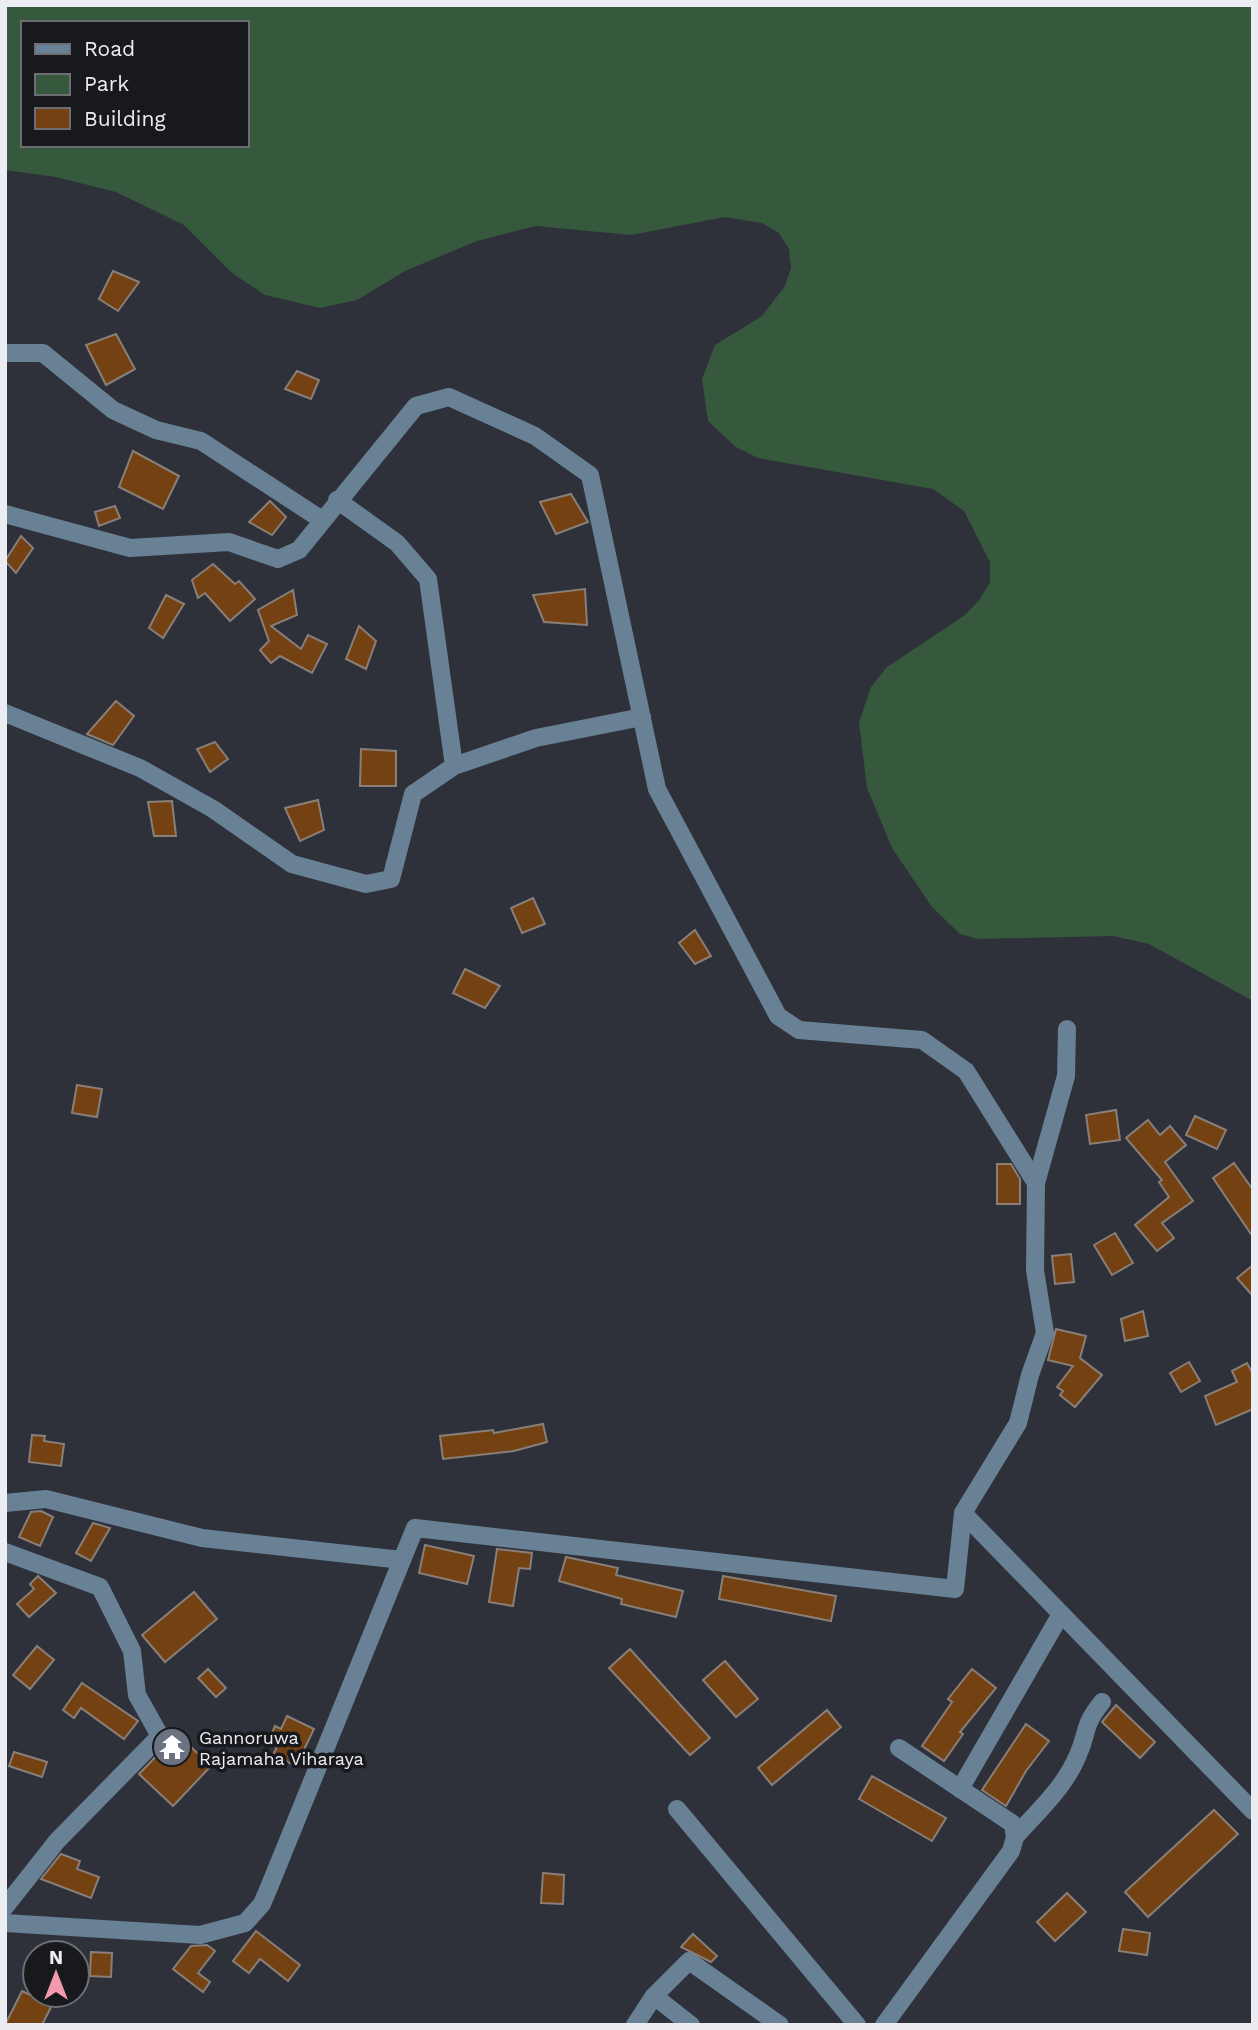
<svg xmlns="http://www.w3.org/2000/svg" width="1258" height="2030" font-family="'Work Sans',sans-serif">
  <style>
    .green { fill: #36583d; fill-rule: evenodd }
    .building { fill: #744113; stroke: #897f78; stroke-width: 2 }
    .lines { fill: none; stroke-linecap: round; stroke-linejoin: round }
    .minor { stroke: #688194; stroke-width: 18 }
    .labels { text-anchor: middle; dominant-baseline: central; stroke-width: 7; stroke-linejoin: round; paint-order: stroke }
    .poi-label { font-size: 18px; fill: #ecedf3; stroke: #18191d; text-anchor: start }
  </style>
  <rect width="100%" height="100%" fill="#2f313a"/>
  <path class="green" d="M5 5H1253V1001L1149 944 1113 936 978 939 960 934 932 907 892 848 867 788 859 722 871 687 887 667 965 615 980 599 990 582V562L964 511 933 489 758 458 736 447 708 421 702 379 715 345 762 316 785 286 791 268 789 249 779 233 762 223 725 217 631 235 536 226 477 241 405 271 357 300 320 308 265 295 232 273 184 225 116 192 56 177 5 170ZM23 23H247V145H23Z"/>
  <g class="building">
    <path d="M113 271 139 282 118 311 99 299Z"/>
    <path d="M116 334 135 369 106 385 86 345Z"/>
    <path d="M297 371 319 380 311 399 285 389Z"/>
    <path d="M133 451 179 476 163 509 119 487Z"/>
    <path d="M571 494 588 522 556 534 540 502Z"/>
    <path d="M270 501 286 517 272 535 249 522Z"/>
    <path d="M115 506 120 518 99 526 95 512Z"/>
    <path d="M21 536 33 548 16 573 5 561Z"/>
    <path d="M213 564 235 584 239 581 255 599 230 621 205 593 198 598 192 580Z"/>
    <path d="M585 589 587 625 544 622 533 595Z"/>
    <path d="M293 590 297 615 271 626 301 649 308 635 327 644 312 673 280 656 271 663 260 650 269 641 258 610Z"/>
    <path d="M166 595 184 604 163 638 149 628Z"/>
    <path d="M359 626 376 641 366 669 346 659Z"/>
    <path d="M116 701 134 716 113 745 87 734Z"/>
    <path d="M215 742 228 759 210 772 197 749Z"/>
    <path d="M361 749 396 751V786H360Z"/>
    <path d="M318 800 324 830 300 841 285 808Z"/>
    <path d="M172 801 176 836H154L148 802Z"/>
    <path d="M533 898 545 924 522 933 511 908Z"/>
    <path d="M695 930 711 956 695 964 679 943Z"/>
    <path d="M465 969 500 986 485 1008 453 993Z"/>
    <path d="M77 1085 102 1089 97 1117 72 1113Z"/>
    <path d="M1116 1110 1120 1140 1090 1144 1086 1115Z"/>
    <path d="M1195 1116 1226 1130 1217 1149 1186 1135Z"/>
    <path d="M1148 1120 1160 1135 1170 1126 1186 1145 1165 1162 1193 1201 1162 1223 1174 1238 1157 1251 1135 1225 1169 1197 1159 1182 1162 1180 1126 1138Z"/>
    <path d="M1234 1163 1253 1190V1237L1213 1178Z"/>
    <path d="M997 1164H1011L1020 1179V1204H997Z"/>
    <path d="M1115 1233 1133 1263 1112 1275 1094 1245Z"/>
    <path d="M1071 1254 1074 1282 1055 1284 1052 1256Z"/>
    <path d="M1253 1265V1296L1237 1278Z"/>
    <path d="M1143 1311 1148 1336 1125 1341 1121 1319Z"/>
    <path d="M1056 1329 1086 1336 1080 1358 1102 1375 1075 1407 1060 1395 1063 1391 1057 1387 1073 1366 1048 1360Z"/>
    <path d="M1189 1362 1200 1381 1181 1392 1170 1373Z"/>
    <path d="M1247 1363 1253 1374V1409L1216 1425 1205 1396 1237 1382 1232 1371Z"/>
    <path d="M543 1424 547 1442 514 1451 443 1459 440 1436 493 1430 494 1433Z"/>
    <path d="M32 1435 45 1436 44 1441 64 1444 61 1466 29 1462Z"/>
    <path d="M41 1511 53 1517 40 1546 19 1537 31 1512Z"/>
    <path d="M93 1523 110 1528 91 1561 76 1553Z"/>
    <path d="M425 1545 474 1556 467 1584 419 1573Z"/>
    <path d="M497 1549 532 1553 530 1569 519 1568 513 1606 489 1602Z"/>
    <path d="M566 1557 618 1568 616 1575 683 1591 676 1617 621 1604 622 1599 559 1581Z"/>
    <path d="M38 1576 56 1593 29 1617 17 1604 34 1589 30 1584Z"/>
    <path d="M723 1576 836 1596 831 1621 719 1599Z"/>
    <path d="M194 1592 217 1619 165 1662 142 1635Z"/>
    <path d="M37 1646 54 1660 30 1689 13 1675Z"/>
    <path d="M630 1649 710 1738 690 1755 609 1668Z"/>
    <path d="M725 1661 758 1699 736 1717 703 1680Z"/>
    <path d="M208 1669 226 1688 216 1697 198 1678Z"/>
    <path d="M972 1669 996 1688 960 1732 963 1734 944 1761 922 1746 952 1702 948 1699Z"/>
    <path d="M82 1683 138 1721 124 1739 81 1708 74 1718 63 1710Z"/>
    <path d="M1116 1705 1155 1742 1140 1758 1102 1722Z"/>
    <path d="M827 1710 841 1727 772 1785 758 1768Z"/>
    <path d="M287 1716 314 1729 296 1766 273 1755 277 1747 268 1743 275 1726 281 1729Z"/>
    <path d="M1026 1724 1049 1741 1026 1771 1006 1806 982 1790Z"/>
    <path d="M173 1730 211 1766 173 1806 139 1774 168 1744Z"/>
    <path d="M14 1752 47 1762 42 1777 9 1766Z"/>
    <path d="M872 1776 946 1818 932 1841 859 1799Z"/>
    <path d="M1214 1810 1238 1834 1148 1917 1125 1892Z"/>
    <path d="M61 1854 80 1861 77 1869 99 1877 91 1898 41 1879Z"/>
    <path d="M543 1873 564 1875 563 1904 541 1903Z"/>
    <path d="M1067 1893 1086 1912 1055 1941 1037 1922Z"/>
    <path d="M1123 1929 1150 1933 1147 1955 1119 1951Z"/>
    <path d="M256 1931 300 1965 288 1981 260 1959 249 1973 233 1961Z"/>
    <path d="M693 1934 717 1956 711 1962 681 1947Z"/>
    <path d="M207 1945 215 1951 198 1973 210 1982 203 1992 173 1969 191 1946Z"/>
    <path d="M91 1952 112 1953 111 1977 90 1976Z"/>
    <path d="M22 1991 30 1995H57L42 2025H5Z"/>
  </g>
  <g class="lines">
    <g class="minor">
      <path d="M5 353H43L113 410 156 430 201 441 322 520"/>
      <path d="M337 500 397 543 428 579 454 766"/>
      <path d="M5 514 130 548 229 542 278 559 299 550 416 406 449 397 535 436 590 475 657 789 778 1016 799 1030 922 1040 966 1071 1036 1183"/>
      <path d="M5 713 140 768 213 809 292 864 366 884 391 879 413 794 454 766 536 738 642 717"/>
      <path d="M5 1503 46 1499 202 1538 402 1560 415 1528 955 1589 963 1513 1253 1811"/>
      <path d="M963 1513 1018 1423 1030 1375 1045 1333 1035 1270 1036 1183 1066 1076 1067 1029"/>
      <path d="M5 1552 100 1587 132 1651 137 1695 160 1736 57 1841 5 1907"/>
      <path d="M960 1789 1061 1614"/>
      <path d="M677 1809 857 2025"/>
      <path d="M1015 1837C1038 1811 1065 1787 1078 1755 1089 1730 1082 1727 1102 1702"/>
      <path d="M5 1923 200 1935 245 1923 262 1904 270 1885 402 1560"/>
      <path d="M654 1996 691 2025"/>
      <path d="M635 2025 654 1996 689 1961 780 2025"/>
      <path d="M884 2025 1011 1851 1015 1837 1013 1824 899 1748"/>
    </g>
  </g>
  <defs>
    <symbol id="temple-disc" viewBox="-11 -11 22 22"><circle r="9.5" fill="#6b7280" stroke="#18191d"/><path d="M0-6L5-2H3V0L6.5 2.5H4V6H1.5V3h-3V6H-4V2.5H-6.5L-3 0V-2H-5Z" fill="#fff"/></symbol>
  </defs>
  <g fill-rule="evenodd">
    <use href="#temple-disc" x="150" y="1725" width="44" height="44"/>
  </g>
  <g class="labels">
    <g class="poi-label">
      <text x="199" y="1737">Gannoruwa<tspan x="199" dy="21">Rajamaha Viharaya</tspan></text>
    </g>
  </g>
  <rect width="1258" height="2030" fill="none" stroke="#ecedf3" stroke-width="14"/>
  <rect x="21" y="21" width="228" height="126" fill="#18191d" stroke="#6d6e73" stroke-width="2"/>
  <rect x="35" y="44" width="35" height="10" fill="#688194" stroke="#6d6e73" stroke-width="2"/>
  <text x="84" y="56" font-size="21" fill="#ecedf3">Road</text>
  <rect x="35" y="74" width="35" height="21" fill="#36583d" stroke="#6d6e73" stroke-width="2"/>
  <text x="84" y="91" font-size="21" fill="#ecedf3">Park</text>
  <rect x="35" y="108" width="35" height="21" fill="#744113" stroke="#6d6e73" stroke-width="2"/>
  <text x="84" y="126" font-size="21" fill="#ecedf3">Building</text>
  <g transform="translate(56 1974)"><circle r="33" fill="#18191d" stroke="#6d6e73" stroke-width="2"/>
  <path d="M0-5L12 26L0 18L-12 26Z" fill="#f29aad"/>
  <text y="-10" font-size="19" font-weight="bold" text-anchor="middle" fill="#ecedf3">N</text>
  </g>
</svg>
